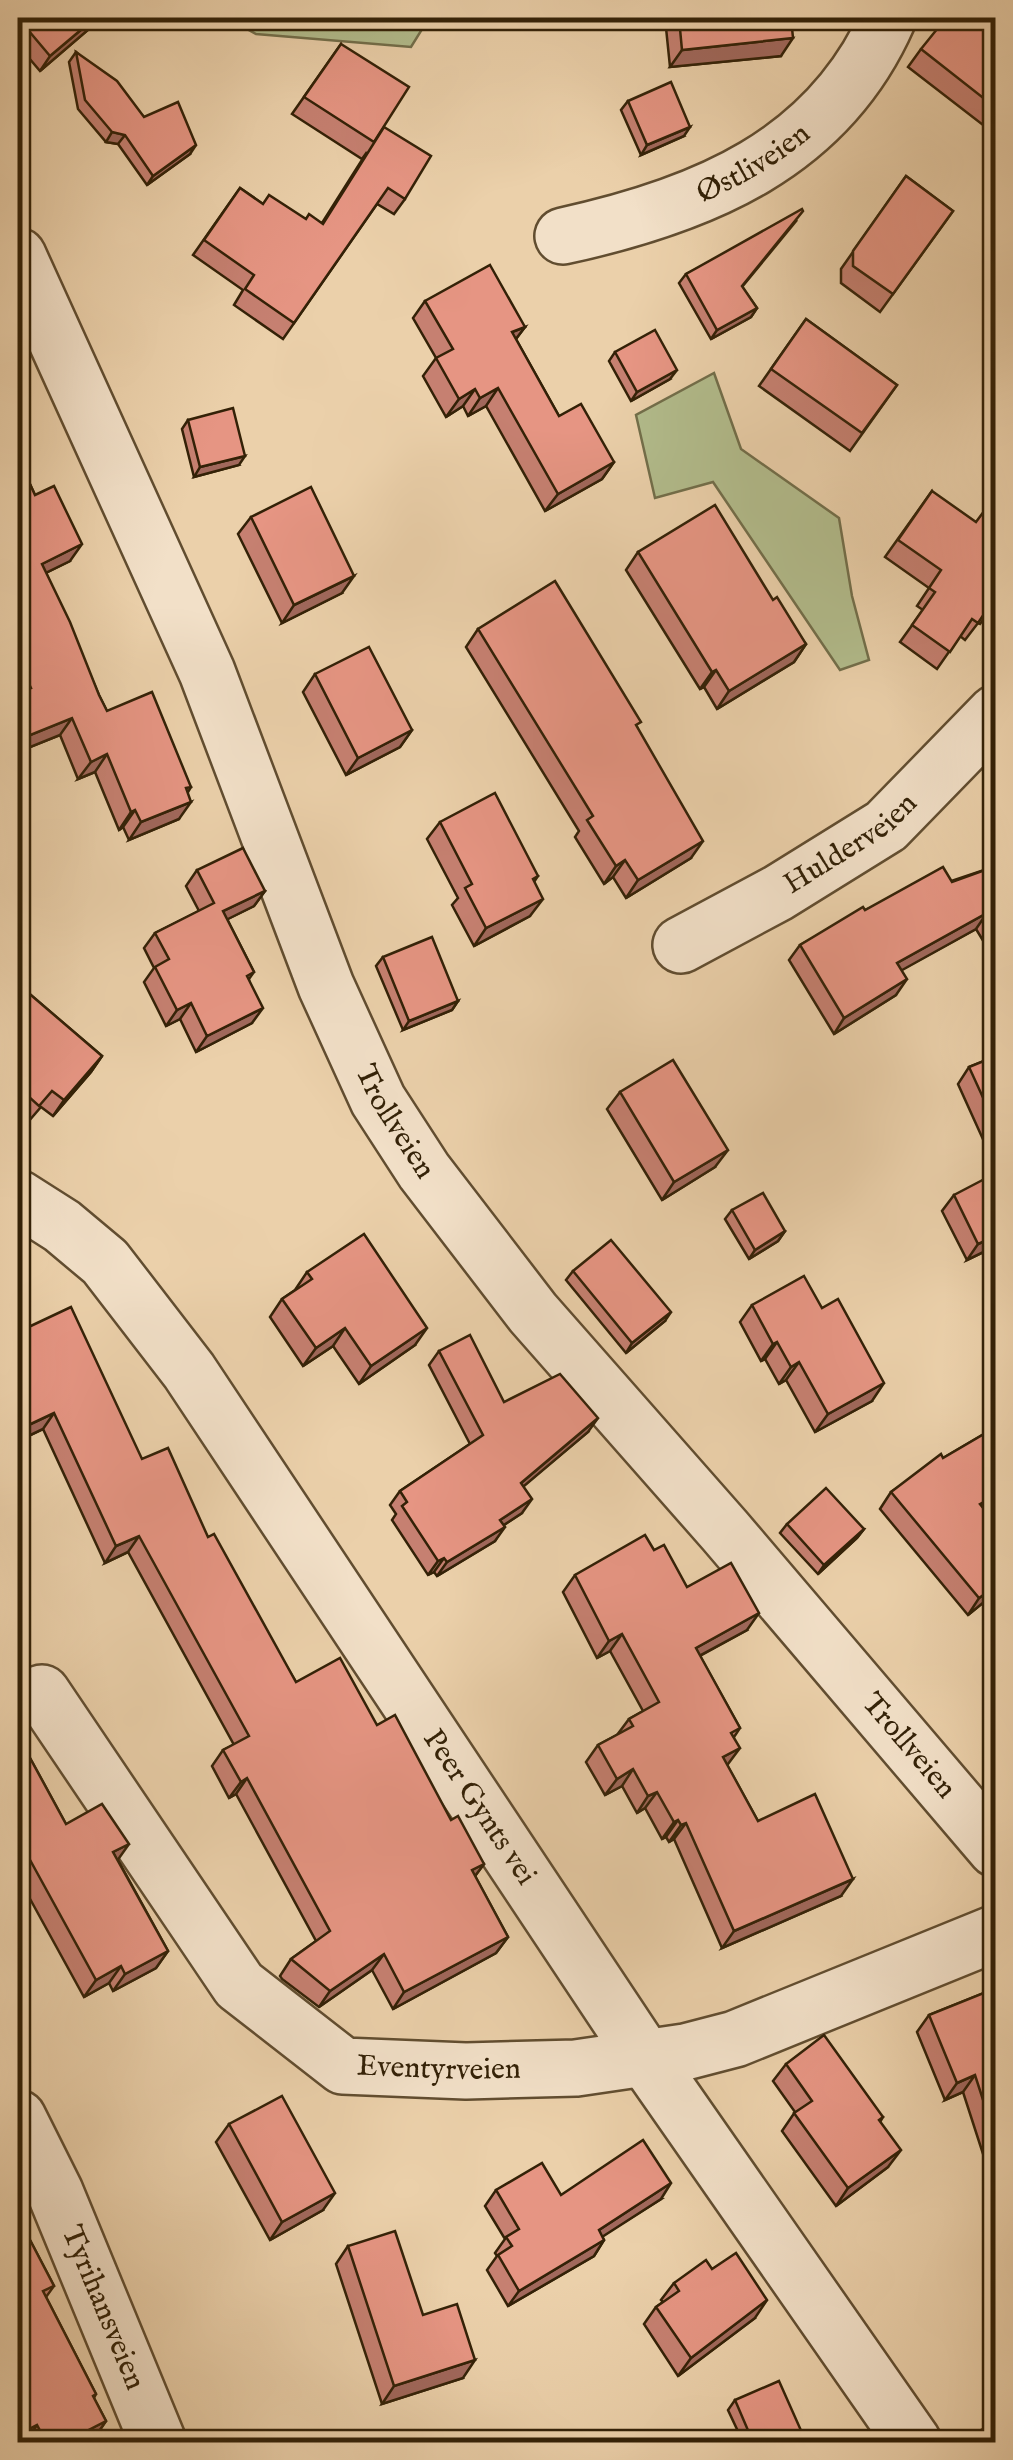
<svg xmlns="http://www.w3.org/2000/svg" width="1013" height="2460" font-family="'IM FELL English',serif">
  <style>
    .green { fill: #b2bc8c; stroke: #726e4a; stroke-width: 2.5 }
    .lines { fill: none; stroke-linecap: round; stroke-linejoin: round }
    .minor-casing { stroke: #614d30; stroke-width: 60 }
    .minor { stroke: #f2e0c8; stroke-width: 55 }
    .wall { fill: #c68071; stroke: #332107; stroke-width: 2.5 }
    .shaded-wall { fill: #a1685c; stroke: #332107; stroke-width: 2.5 }
    .building { fill: #e69583; stroke: #332107; stroke-width: 2.5 }
    .labels { text-anchor: middle; dominant-baseline: central; stroke-width: 8; stroke-linejoin: round; paint-order: stroke }
    .street-label { font-size: 30px; fill: #332107; stroke: #f2e0c8 }
  </style>
  <rect width="100%" height="100%" fill="#ebd0aa"/>
  <filter id="stains"><feTurbulence type="fractalNoise" baseFrequency=".002" numOctaves="4"/><feColorMatrix values="0 0 0 0 .2 0 0 0 0 .09 0 0 0 0 .02 0 0 0 .5 -.17"/></filter>
  <radialGradient id="worn" r=".72"><stop offset=".6" stop-color="#630" stop-opacity="0"/><stop offset="1" stop-color="#630" stop-opacity=".3"/></radialGradient>
  <g class="green">
    <path d="M227 18H429L411 47 256 34Z"/>
    <path d="M714 373 741 449 839 518 852 596 869 660 840 670 713 482 655 498 636 415Z"/>
  </g>
  <g class="lines">
    <defs>
      <g id="minor">
        <path id="s1" d="M563 236C701 206 828 155 888 18"/>
        <path id="s2" d="M18 256 207 672 326 986 378 1100 424 1171 533 1313 725 1531 996 1849"/>
        <path id="s3" d="M681 945 778 893 886 826 996 713"/>
        <path id="s4" d="M18 1198 62 1226 105 1262 189 1371 646 2059 913 2442"/>
        <path id="s5" d="M42 1693 239 1985 343 2066 466 2071 576 2068 685 2052 735 2039 996 1933"/>
        <path id="s6" d="M18 2118 55 2192 158 2442"/>
      </g>
    </defs>
    <use href="#minor" class="minor-casing"/>
    <use href="#minor" class="minor"/>
  </g>
  <g class="wall">
    <path d="M18 18 96 23 40 71 18 45Z"/>
    <path d="M665 18H791L781 56 670 67Z"/>
    <path d="M996 21V135L908 67 921 49Z"/>
    <path d="M341 44 381 131 405 199 394 214 377 204 283 339 234 305 243 290 193 255 240 188 263 204 306 219 322 223 367 152 362 159 292 114Z"/>
    <path d="M76 52 144 117 190 154 147 185 118 144 106 142 78 109 69 62Z"/>
    <path d="M628 101 684 136 641 155 621 110Z"/>
    <path d="M906 176 953 211 880 312 841 283V269Z"/>
    <path d="M797 220 742 287 757 308 751 317 711 339 679 283 686 274Z"/>
    <path d="M425 301 525 327 516 339 559 416 614 462 602 479 545 511 486 406 468 416 463 406 446 417 423 376 436 358 413 318Z"/>
    <path d="M806 319 897 385 850 451 759 386Z"/>
    <path d="M615 352 670 379 631 401 609 361Z"/>
    <path d="M996 359V371L990 367Z"/>
    <path d="M188 420 239 465 194 477 182 429Z"/>
    <path d="M18 458 35 495 70 561 46 573 99 695 107 711 191 787 188 792 179 819 129 840 123 827 119 830 95 772 78 779 60 735 18 752Z"/>
    <path d="M932 491 993 607 980 624 978 623 965 640 960 636 937 669 900 642 923 610 917 606 929 588 885 557Z"/>
    <path d="M251 517 342 593 282 623 238 534Z"/>
    <path d="M638 552 773 600 806 644 794 662 717 709 704 687 700 689 626 570Z"/>
    <path d="M478 629 637 727 691 858 626 898 613 877 604 884 575 837 579 831 466 647Z"/>
    <path d="M315 674 412 730 400 747 346 775 303 692Z"/>
    <path d="M440 822 538 876 534 882 530 916 474 946 452 905 458 898 427 839Z"/>
    <path d="M996 866V962L976 929 901 970 896 995 834 1034 789 960 800 945 865 910Z"/>
    <path d="M197 870 265 891 254 906 227 919 254 972 249 979 252 1023 196 1052 180 1019 166 1026 144 982 154 968 144 948 155 933 199 911 186 886Z"/>
    <path d="M383 957 458 1001 452 1010 403 1030 376 966Z"/>
    <path d="M18 984 102 1056 91 1072 53 1116 41 1107 28 1122 18 1113Z"/>
    <path d="M996 1056V1168L958 1084 969 1067Z"/>
    <path d="M620 1092 715 1167 662 1200 607 1109Z"/>
    <path d="M954 1195 996 1246 967 1260 942 1211Z"/>
    <path d="M732 1210 785 1231 778 1241 749 1259 725 1219Z"/>
    <path d="M573 1271 665 1321 626 1353 566 1280Z"/>
    <path d="M307 1272 415 1345 359 1384 333 1346 303 1366 270 1317 282 1299 295 1290Z"/>
    <path d="M752 1305 822 1308 872 1401 815 1432 786 1380 779 1384 765 1359 761 1361 740 1322Z"/>
    <path d="M18 1332 142 1459 208 1537 296 1682 377 1725 451 1820 484 1864 475 1876 508 1937 496 1953 393 2009 372 1970 319 2007 282 1979 280 1976 291 1959 316 1941 236 1794 229 1798 212 1766 223 1750 234 1745 128 1552 105 1563 43 1429 18 1441Z"/>
    <path d="M439 1351 504 1402 588 1432 523 1486 522 1513 504 1525 495 1541 437 1576 434 1572 428 1575 392 1520 396 1514 390 1505 400 1491 470 1444 429 1365Z"/>
    <path d="M996 1427V1505L985 1511 996 1524V1615L984 1602 968 1615 880 1509 891 1492 943 1458Z"/>
    <path d="M787 1524 864 1529 857 1538 818 1574 780 1533Z"/>
    <path d="M654 1550 687 1587 747 1630 700 1656 740 1728 734 1737 727 1765 758 1821 841 1896 722 1948 674 1839 669 1842 666 1837 662 1839 645 1808 637 1813 622 1786 605 1795 586 1762 598 1745 617 1735 629 1719 643 1711 610 1651 597 1658 563 1592 575 1575Z"/>
    <path d="M18 1736 66 1824 118 1860 168 1951 156 1968 113 1991 109 1983 84 1997 18 1877Z"/>
    <path d="M996 1988V2194L963 2092 945 2100 917 2032 929 2015Z"/>
    <path d="M786 2064 883 2117 880 2122 888 2167 836 2206 782 2131 795 2112 773 2081Z"/>
    <path d="M229 2124 323 2210 270 2240 216 2142Z"/>
    <path d="M18 2185 29 2207 20 2221 54 2286 46 2297 96 2394 94 2398 106 2421 95 2437 84 2442H18Z"/>
    <path d="M496 2190 561 2195 661 2199 602 2236 604 2240 594 2256 508 2306 487 2270 497 2256 495 2253 505 2239 485 2206Z"/>
    <path d="M348 2246 423 2315 463 2378 382 2404 336 2264Z"/>
    <path d="M712 2269 755 2318 678 2376 644 2324 656 2307 663 2302 661 2300 674 2283Z"/>
    <path d="M735 2400 797 2442H743L728 2410Z"/>
  </g>
  <g class="shaded-wall">
    <path d="M95 18H100L96 23 40 71 50 56Z"/>
    <path d="M793 38 781 56 670 67 682 50Z"/>
    <path d="M690 127 684 136 641 155 647 145Z"/>
    <path d="M112 132 125 135 118 144 106 142Z"/>
    <path d="M196 145 190 154 147 185 153 176Z"/>
    <path d="M757 308 751 317 711 339 717 330Z"/>
    <path d="M525 327 512 344V332Z"/>
    <path d="M677 370 670 379 631 401 637 392Z"/>
    <path d="M498 388 486 406 468 416 480 398Z"/>
    <path d="M475 389 463 406 446 417 459 399Z"/>
    <path d="M245 456 239 465 194 477 200 467Z"/>
    <path d="M614 462 602 479 545 511 558 494Z"/>
    <path d="M82 544 70 561 29 581 42 564Z"/>
    <path d="M354 576 342 593 282 623 294 605Z"/>
    <path d="M806 644 794 662 717 709 729 691Z"/>
    <path d="M716 670 704 687 700 689 712 672Z"/>
    <path d="M72 718 60 735 18 752V740Z"/>
    <path d="M412 730 400 747 346 775 358 758Z"/>
    <path d="M107 754 95 772 78 779 91 762Z"/>
    <path d="M191 802 179 819 129 840 141 822Z"/>
    <path d="M135 810 123 827 119 830 131 812Z"/>
    <path d="M703 841 691 858 626 898 638 880Z"/>
    <path d="M625 860 613 877 604 884 616 866Z"/>
    <path d="M265 891 254 906 212 927 223 911Z"/>
    <path d="M543 899 530 916 474 946 486 928Z"/>
    <path d="M987 913 976 929 886 979 897 963Z"/>
    <path d="M907 979 896 995 834 1034 844 1018Z"/>
    <path d="M458 1001 452 1010 403 1030 409 1021Z"/>
    <path d="M191 1003 180 1019 166 1026 177 1010Z"/>
    <path d="M263 1008 252 1023 196 1052 207 1036Z"/>
    <path d="M102 1056 91 1072 53 1116 64 1100Z"/>
    <path d="M728 1150 715 1167 662 1200 674 1182Z"/>
    <path d="M785 1231 778 1241 749 1259 755 1250Z"/>
    <path d="M996 1236V1246L967 1260 978 1244Z"/>
    <path d="M671 1312 665 1321 626 1353 632 1343Z"/>
    <path d="M345 1328 333 1346 303 1366 316 1348Z"/>
    <path d="M427 1328 415 1345 359 1384 371 1366Z"/>
    <path d="M777 1342 765 1359 761 1361 773 1344Z"/>
    <path d="M799 1362 786 1380 779 1384 791 1367Z"/>
    <path d="M884 1383 872 1401 815 1432 828 1414Z"/>
    <path d="M54 1413 43 1429 18 1441V1430Z"/>
    <path d="M598 1418 588 1432 511 1497 521 1483Z"/>
    <path d="M996 1495V1505L968 1520 980 1504Z"/>
    <path d="M532 1499 522 1513 490 1534 500 1520Z"/>
    <path d="M505 1527 495 1541 437 1576 447 1562Z"/>
    <path d="M864 1529 857 1538 818 1574 824 1565Z"/>
    <path d="M139 1536 128 1552 105 1563 116 1546Z"/>
    <path d="M444 1558 434 1572 428 1575 438 1561Z"/>
    <path d="M995 1586 984 1602 968 1615 979 1598Z"/>
    <path d="M759 1613 747 1630 684 1664 696 1648Z"/>
    <path d="M622 1634 610 1651 597 1658 609 1641Z"/>
    <path d="M740 1748 728 1764 711 1774 723 1757Z"/>
    <path d="M633 1769 622 1786 605 1795 617 1779Z"/>
    <path d="M247 1778 236 1794 229 1798 241 1782Z"/>
    <path d="M657 1792 645 1808 637 1813 648 1796Z"/>
    <path d="M678 1820 666 1837 662 1839 674 1822Z"/>
    <path d="M686 1823 674 1839 669 1842 681 1825Z"/>
    <path d="M129 1844 117 1861 113 1852Z"/>
    <path d="M484 1864 472 1880V1870Z"/>
    <path d="M853 1879 841 1896 722 1948 734 1931Z"/>
    <path d="M508 1937 496 1953 393 2009 404 1992Z"/>
    <path d="M168 1951 156 1968 113 1991 125 1974Z"/>
    <path d="M384 1954 372 1970 319 2007 330 1991Z"/>
    <path d="M121 1966 109 1983 84 1997 96 1980Z"/>
    <path d="M975 2075 963 2092 945 2100 957 2083Z"/>
    <path d="M901 2150 888 2167 836 2206 848 2188Z"/>
    <path d="M671 2183 661 2199 588 2246 599 2230Z"/>
    <path d="M335 2193 323 2210 270 2240 282 2222Z"/>
    <path d="M29 2207 18 2224V2213Z"/>
    <path d="M604 2240 594 2256 508 2306 519 2291Z"/>
    <path d="M767 2300 755 2318 678 2376 691 2358Z"/>
    <path d="M475 2360 463 2378 382 2404 394 2386Z"/>
    <path d="M106 2421 95 2437 84 2442H65Z"/>
    <path d="M37 2425 26 2442H18L25 2431Z"/>
    <path d="M803 2435 797 2442H784Z"/>
  </g>
  <g class="building">
    <path d="M18 18H95L50 56Z"/>
    <path d="M679 18H791L793 38 682 50Z"/>
    <path d="M946 18H991L996 21V108L921 49Z"/>
    <path d="M341 44 409 87 374 142 304 97Z"/>
    <path d="M76 52 117 81 144 117 178 102 196 145 153 176 125 135 112 132 85 100Z"/>
    <path d="M671 82 690 127 647 145 628 101Z"/>
    <path d="M384 127 431 156 405 199 388 188 294 323 245 289 254 275 204 240 240 188 263 204 269 195 306 219 309 214 323 224Z"/>
    <path d="M906 176 953 211 893 294 853 266V251Z"/>
    <path d="M802 209 803 211 742 286 757 308 717 330 686 274Z"/>
    <path d="M490 265 525 327 512 332 559 416 581 404 614 462 558 494 498 388 480 398 475 389 459 399 436 358 453 349 425 301Z"/>
    <path d="M806 319 897 385 862 433 771 369Z"/>
    <path d="M655 330 677 370 637 392 615 352Z"/>
    <path d="M233 408 245 456 200 467 188 420Z"/>
    <path d="M18 458 35 495 54 486 82 544 42 564 70 622 99 695 107 711 152 692 191 787 186 788 191 802 141 822 135 810 131 812 107 754 91 762 72 718 18 740V693L31 688 18 660Z"/>
    <path d="M311 487 354 576 294 605 251 517Z"/>
    <path d="M932 491 976 522 996 495V602L993 607 990 605 978 623 972 619 950 652 912 625 935 592 929 588 941 570 898 540Z"/>
    <path d="M715 505 773 600 777 597 806 644 729 691 716 670 712 672 638 552Z"/>
    <path d="M555 581 641 722 636 725 703 841 638 880 625 860 616 866 587 820 593 816 478 629Z"/>
    <path d="M369 647 412 730 358 758 315 674Z"/>
    <path d="M495 793 538 876 533 879 543 899 486 928 465 888 472 884 440 822Z"/>
    <path d="M243 848 265 891 223 911 254 972 247 976 263 1008 207 1036 191 1003 177 1010 155 967 169 959 155 933 214 903 197 870Z"/>
    <path d="M996 866V928L987 913 897 963 907 979 844 1018 800 945 863 907 865 910 943 867 952 882Z"/>
    <path d="M432 937 458 1001 409 1021 383 957Z"/>
    <path d="M18 984 102 1056 64 1100 52 1091 39 1106 18 1087Z"/>
    <path d="M996 1056V1126L969 1067Z"/>
    <path d="M673 1060 728 1150 674 1182 620 1092Z"/>
    <path d="M996 1173V1236L978 1244 954 1195Z"/>
    <path d="M763 1193 785 1231 755 1250 732 1210Z"/>
    <path d="M364 1234 427 1328 371 1366 345 1328 316 1348 282 1299 312 1279 307 1272Z"/>
    <path d="M611 1240 671 1312 632 1343 573 1271Z"/>
    <path d="M804 1276 822 1308 838 1299 884 1383 828 1414 799 1362 791 1367 777 1342 773 1344 752 1305Z"/>
    <path d="M71 1307 142 1459 168 1448 208 1537 214 1534 296 1682 340 1658 377 1725 395 1715 451 1820 458 1816 484 1864 472 1870 508 1937 404 1992 384 1954 330 1991 291 1959 330 1931 247 1778 241 1782 223 1750 249 1736 139 1536 116 1546 54 1413 18 1430V1362L28 1357 18 1332Z"/>
    <path d="M470 1335 504 1402 560 1374 598 1418 521 1483 532 1499 500 1520 505 1527 447 1562 444 1558 438 1561 402 1506 407 1502 400 1491 483 1435 439 1351Z"/>
    <path d="M996 1427V1495L980 1504 996 1524V1586L979 1598 891 1492 941 1454 943 1458Z"/>
    <path d="M826 1488 864 1529 824 1565 787 1524Z"/>
    <path d="M645 1535 654 1550 664 1545 687 1587 731 1563 759 1613 696 1648 740 1728 731 1733 740 1748 723 1757 758 1821 815 1794 853 1879 734 1931 686 1823 681 1825 678 1820 674 1822 657 1792 648 1796 633 1769 617 1779 598 1745 633 1726 629 1719 659 1702 622 1634 609 1641 575 1575Z"/>
    <path d="M18 1736 66 1824 102 1804 129 1844 113 1852 168 1951 125 1974 121 1966 96 1980 18 1838Z"/>
    <path d="M996 1988V2140L975 2075 957 2083 929 2015Z"/>
    <path d="M824 2035 883 2117 879 2120 901 2150 848 2188 794 2113 812 2101 786 2064Z"/>
    <path d="M282 2096 335 2193 282 2222 229 2124Z"/>
    <path d="M643 2140 671 2183 599 2230 604 2240 519 2291 498 2255 512 2246 506 2237 519 2229 496 2190 542 2163 561 2195Z"/>
    <path d="M18 2185 29 2207 18 2213Z"/>
    <path d="M18 2217 54 2286 43 2291 96 2394 93 2396 106 2421 65 2442H46L37 2425 25 2431 18 2417Z"/>
    <path d="M395 2231 423 2315 457 2304 475 2360 394 2386 348 2246Z"/>
    <path d="M736 2253 767 2300 691 2358 656 2307 679 2291 674 2283 706 2260 712 2269Z"/>
    <path d="M779 2381 803 2435 784 2442H753L735 2400Z"/>
    <path d="M990 2426 996 2438V2442H955Z"/>
  </g>
  <g class="labels">
    <g class="street-label">
      <text stroke="none"><textPath href="#s1" startOffset="205">Østliveien</textPath></text>
      <text stroke="none"><textPath href="#s3" startOffset="198">Hulderveien</textPath></text>
      <text stroke="none"><textPath href="#s2" startOffset="945">Trollveien</textPath></text>
      <text stroke="none"><textPath href="#s2" startOffset="1755">Trollveien</textPath></text>
      <text stroke="none"><textPath href="#s4" startOffset="770">Peer Gynts vei</textPath></text>
      <text stroke="none"><textPath href="#s5" startOffset="580">Eventyrveien</textPath></text>
      <text stroke="none"><textPath href="#s6" startOffset="208">Tyrihansveien</textPath></text>
    </g>
  </g>
  <rect width="1013" height="2460" fill="none" stroke="#ebd0aa" stroke-width="60"/>
  <rect x="20" y="20" width="973" height="2420" fill="none" stroke="#332107" stroke-width="5"/>
  <rect x="30" y="30" width="953" height="2400" fill="none" stroke="#332107" stroke-width="2.5"/>
  <rect width="100%" height="100%" filter="url(#stains)"/>
  <rect width="100%" height="100%" fill="url(#worn)"/>
</svg>
